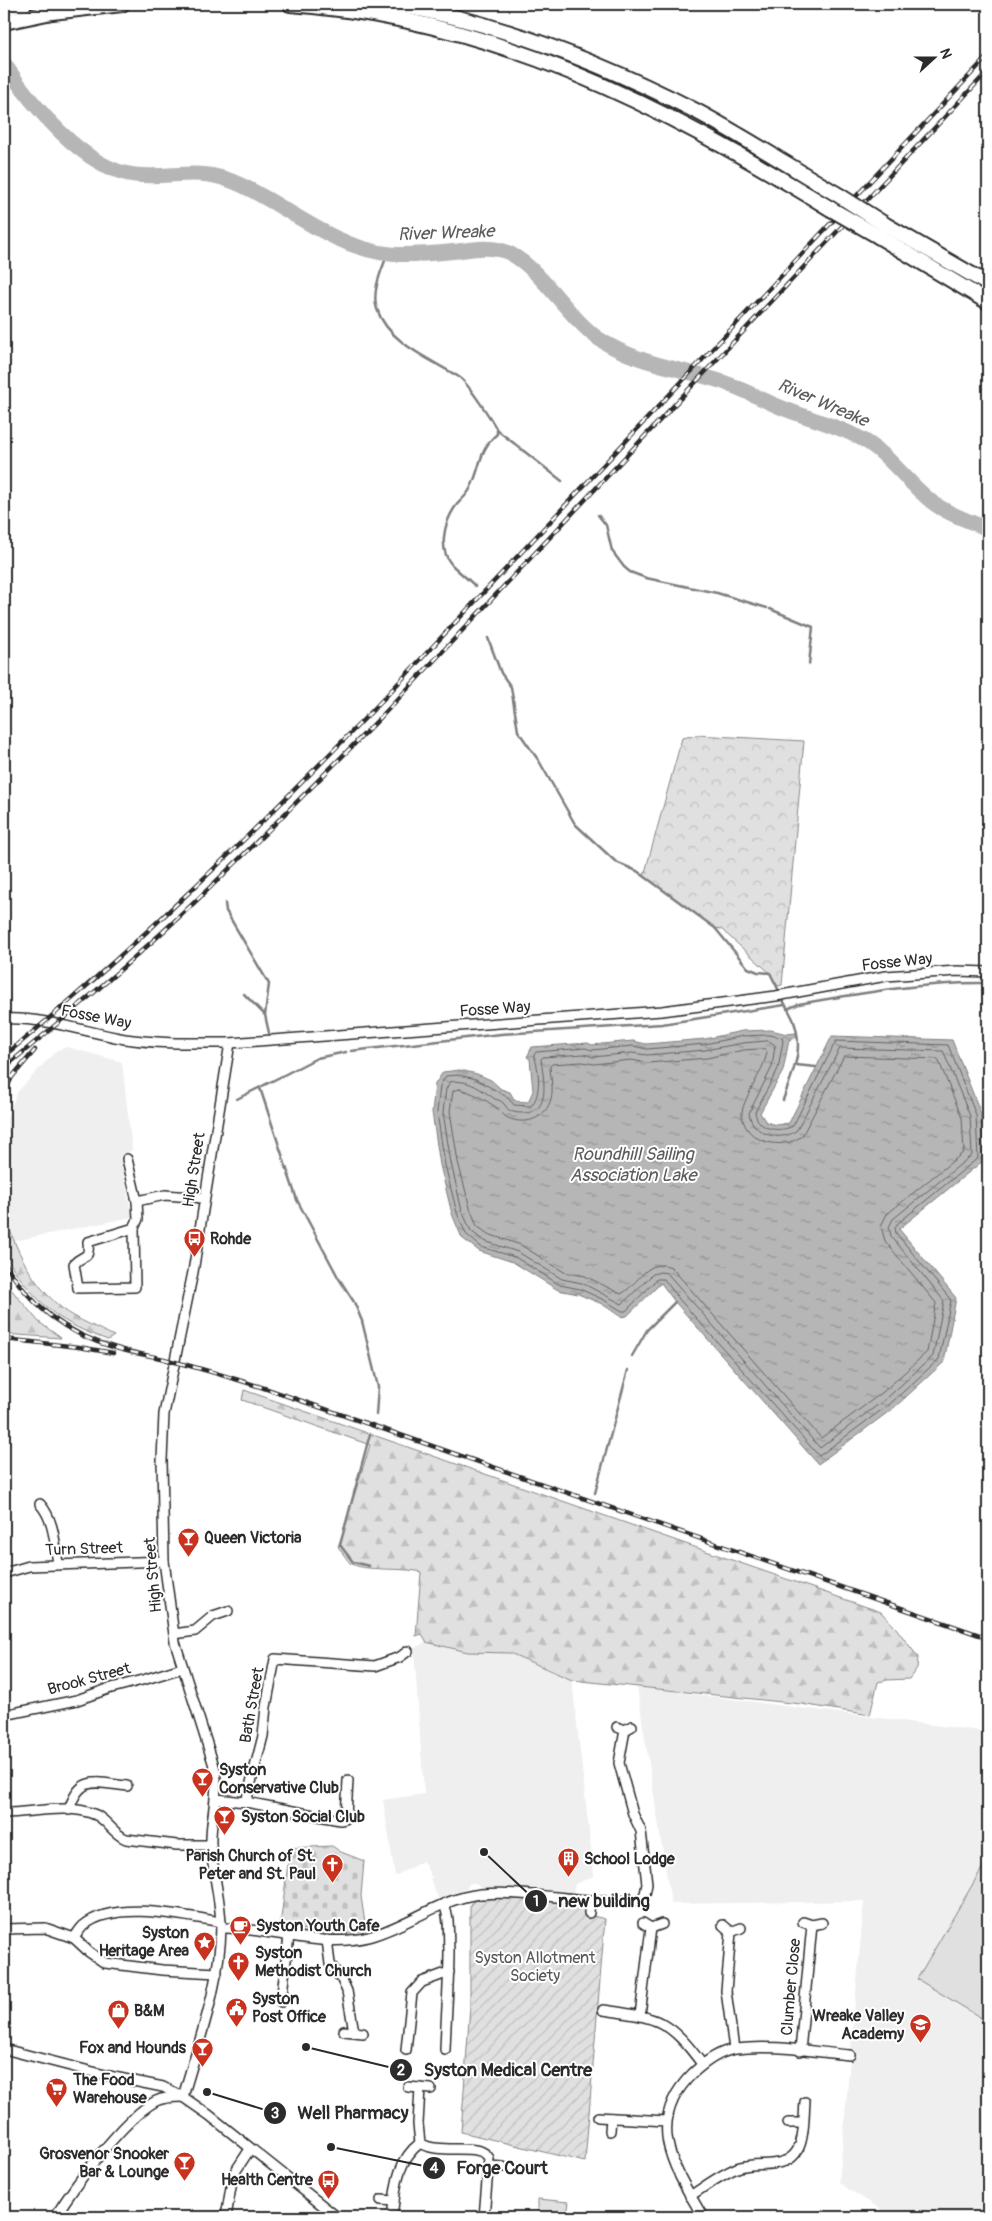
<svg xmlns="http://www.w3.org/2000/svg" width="992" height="2221" font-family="Pangolin,sans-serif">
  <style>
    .built { fill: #efefef }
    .forest { fill: url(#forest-firs); stroke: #868686 }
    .cemetery { fill: url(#cemetery-stones); stroke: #868686 }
    .park { fill: url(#park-crowns); stroke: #868686 }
    .garden { fill: url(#garden-furrows); stroke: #868686 }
    .pitch { fill: #e0e0e0; stroke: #868686 }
    .water { fill: url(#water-ripples); stroke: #7e7e7e }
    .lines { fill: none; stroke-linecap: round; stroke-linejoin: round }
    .shore { stroke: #636363; stroke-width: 1 }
    .stream { stroke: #7e7e7e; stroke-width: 2.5 }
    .river { stroke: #b6b6b6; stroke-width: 15 }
    .minor-casing { stroke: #2b2b2b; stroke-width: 12 }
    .highway-casing { stroke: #2b2b2b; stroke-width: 18 }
    .minor { stroke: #fff; stroke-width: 9 }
    .highway { stroke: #fff; stroke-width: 14 }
    .rail-casing { stroke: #2b2b2b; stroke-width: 4.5 }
    .rail { stroke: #fff; stroke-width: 2.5; stroke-dasharray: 8; stroke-linecap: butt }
    .highway-bridge-casing { stroke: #2b2b2b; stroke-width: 18; stroke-linecap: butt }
    .highway-bridge { stroke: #fff; stroke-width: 14 }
    .labels { text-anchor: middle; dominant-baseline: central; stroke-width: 4; stroke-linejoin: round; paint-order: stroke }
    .street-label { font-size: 16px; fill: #2b2b2b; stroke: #fff }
    .poi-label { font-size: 16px; font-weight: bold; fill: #2b2b2b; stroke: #fff; text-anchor: start }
    .park-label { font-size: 16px; fill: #585858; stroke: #fff }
    .water-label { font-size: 18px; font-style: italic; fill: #5c5c5c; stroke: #fff }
    .leader { fill: none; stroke: #2b2b2b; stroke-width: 2 }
    .callout-dot { fill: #2b2b2b; stroke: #fff; stroke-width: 2 }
    .mark-label { font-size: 15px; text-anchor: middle; font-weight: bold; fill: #fff }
    .callout-label { font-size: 18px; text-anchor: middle; font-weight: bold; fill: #2b2b2b; stroke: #fff; stroke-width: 4; stroke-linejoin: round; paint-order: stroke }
  </style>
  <defs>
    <pattern id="forest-firs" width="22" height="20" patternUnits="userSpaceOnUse" patternTransform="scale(1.25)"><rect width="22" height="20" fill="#e0e0e0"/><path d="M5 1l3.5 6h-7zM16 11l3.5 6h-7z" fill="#c0c0c0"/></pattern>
    <pattern id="cemetery-stones" width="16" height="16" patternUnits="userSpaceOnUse" patternTransform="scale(1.25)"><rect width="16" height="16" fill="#e0e0e0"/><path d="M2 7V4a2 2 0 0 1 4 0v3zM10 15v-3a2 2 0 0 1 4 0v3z" fill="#c0c0c0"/></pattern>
    <pattern id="park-crowns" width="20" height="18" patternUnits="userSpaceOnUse" patternTransform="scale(1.25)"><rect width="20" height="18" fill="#e0e0e0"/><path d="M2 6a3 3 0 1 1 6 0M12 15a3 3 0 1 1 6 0" fill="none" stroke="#c0c0c0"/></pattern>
    <pattern id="garden-furrows" width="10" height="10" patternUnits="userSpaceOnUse" patternTransform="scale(1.25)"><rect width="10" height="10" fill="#e0e0e0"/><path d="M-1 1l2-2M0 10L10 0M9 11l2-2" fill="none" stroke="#c0c0c0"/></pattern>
    <pattern id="water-ripples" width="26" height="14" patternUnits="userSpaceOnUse" patternTransform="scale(1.25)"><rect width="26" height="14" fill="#b6b6b6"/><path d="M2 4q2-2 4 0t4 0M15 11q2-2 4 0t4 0" fill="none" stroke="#949494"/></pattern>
  </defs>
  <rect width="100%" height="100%" fill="#fff"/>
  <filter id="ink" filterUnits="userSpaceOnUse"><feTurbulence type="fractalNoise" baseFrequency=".02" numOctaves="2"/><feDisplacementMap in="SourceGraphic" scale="10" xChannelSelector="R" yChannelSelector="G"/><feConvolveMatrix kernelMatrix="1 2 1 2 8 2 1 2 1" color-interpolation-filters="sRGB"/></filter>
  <g filter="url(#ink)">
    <g class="built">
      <path d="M67 1047 122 1062 132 1150 120 1156 132 1217 14 1241 4 1209V1129L7 1116 18 1091 57 1050Z"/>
      <path d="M426 1642 468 1652 510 1653 572 1680 594 1876 575 1884 573 1892 480 1887 476 1883H470L466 1889 439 1900 430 1879 432 1878 423 1861 395 1876 383 1800 424 1794 414 1648Z"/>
      <path d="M637 1687 988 1732V2217H893L839 2183 864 1901 671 1904Z"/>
    </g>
    <g class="forest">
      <path d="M4 1212C15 1249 32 1285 63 1309 78 1320 98 1328 114 1336L108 1340C91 1334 74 1327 59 1317 41 1305 7 1268 4 1247 2 1236 4 1224 4 1212Z"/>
      <path d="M4 1281 39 1322 61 1338 4 1334Z"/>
      <path d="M244 1390 881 1612 896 1628 918 1657 917 1668 909 1679 887 1680 878 1682 870 1715 801 1704 572 1680 510 1653 468 1652 426 1642 422 1634 416 1636 421 1572C402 1567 364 1572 350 1563 346 1559 342 1551 338 1547L370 1445 242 1400Z"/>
    </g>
    <path class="cemetery" d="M332 1846 341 1852 364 1861 361 1896 366 1930 338 1935 280 1926 290 1848Z"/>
    <path class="park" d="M697 735 804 741 782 985 778 986 770 973 721 929 715 928 644 876 682 738Z"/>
    <path class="garden" d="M489 1898 543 1900 585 1904V1914L605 1919 585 2162 461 2132 470 2006V1904L477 1899Z"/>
    <g class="pitch">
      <path d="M984 1865 988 1868V2022L917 1979Z"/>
      <path d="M538 2199 569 2202 567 2215 538 2212Z"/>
    </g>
    <path class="water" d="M771 1030 787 1034 796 1033 797 1037 789 1040 783 1071 760 1113 766 1122 776 1125 789 1123 832 1036 952 1040 981 1114 984 1160 899 1229 956 1298 944 1362 895 1407 818 1464 675 1302 661 1283 627 1316 621 1317 602 1304 578 1294 558 1290 513 1262 479 1251 462 1238 452 1214 440 1165 432 1112 435 1084 443 1072 460 1070 477 1074 491 1080 501 1089 510 1092 515 1101 528 1102 533 1091 530 1059 527 1057 532 1047 588 1043 592 1045 622 1042 633 1041 646 1044 705 1039 742 1031Z"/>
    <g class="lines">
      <g class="shore">
        <path d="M770 1035 782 1038 783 1041 778 1069 755 1112C757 1130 779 1133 793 1126L836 1041 948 1045 976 1115 978 1158 897 1224 895 1228 896 1233 951 1300 939 1359 891 1403 819 1456 679 1299 664 1279H657L626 1311H622L604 1300 580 1289 560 1285 515 1257 481 1247 466 1234 457 1213 445 1165 437 1112 440 1086 446 1076 459 1075 476 1079 507 1097 514 1105 531 1106C542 1095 539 1069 534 1055L536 1052 585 1048 592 1050 633 1046 647 1049 705 1044 743 1036Z"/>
        <path d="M769 1041 775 1045 772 1067 749 1113C752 1135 781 1143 797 1130L840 1048 943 1051 970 1116 972 1155 893 1219 889 1227 891 1236 944 1301 933 1356 887 1398 820 1448 667 1273 660 1272 653 1274 622 1304 582 1283 562 1279 518 1252 484 1241 471 1231 462 1211 451 1163 443 1112 446 1089 450 1082C469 1079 480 1089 495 1099 497 1100 500 1100 502 1102 505 1104 506 1108 509 1110 513 1113 520 1113 524 1113 552 1113 543 1077 541 1059L543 1057 584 1054 593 1057 632 1053 647 1055 705 1050 743 1043Z"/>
        <path d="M765 1049 767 1052C764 1072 740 1102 742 1116 746 1143 782 1151 802 1136L844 1056 938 1059 962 1118 964 1152 887 1214 881 1226 885 1241 936 1303 927 1352 883 1392 821 1438 671 1267C647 1257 638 1285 621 1294L585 1276 564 1272 521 1245 488 1234 477 1226 470 1208 458 1162 450 1111 453 1091 458 1089C473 1092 484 1099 497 1108 501 1111 503 1116 508 1118 529 1127 549 1116 552 1094 553 1085 550 1075 550 1066L552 1064 582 1062 594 1064 631 1060 648 1063 707 1058 744 1050Z"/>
      </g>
      <g class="stream">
        <path d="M388 253C382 269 371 292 377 309 388 343 432 360 459 377 467 382 492 420 497 430V434C478 450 481 469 470 489 466 497 460 500 455 507 444 523 438 549 452 565 459 572 468 579 475 586"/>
        <path d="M497 430 562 481"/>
        <path d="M598 515 606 525 612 551 624 567 630 572 646 578 717 593 767 608"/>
        <path d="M770 609 813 627 809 664"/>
        <path d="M488 638 501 673 511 687 518 731 539 761 575 824 616 862 637 871 715 928 748 968 758 972 770 973 780 993"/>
        <path d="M225 903 226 911 269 984 265 1015 269 1033"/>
        <path d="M244 994 265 1015"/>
        <path d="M782 998C785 1005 790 1012 793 1019 805 1050 793 1071 783 1100"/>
        <path d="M787 1009 799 1004C862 993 924 982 988 983"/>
        <path d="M351 1051 501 1034 662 1024 785 1005"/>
        <path d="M796 1065 816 1067"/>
        <path d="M260 1088 297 1200 338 1277 354 1302 362 1321 378 1387 376 1415"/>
        <path d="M237 1099 317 1058 346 1052"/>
        <path d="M632 1356 647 1330 675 1302"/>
        <path d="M595 1493 628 1370"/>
        <path d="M369 1566 353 1562 340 1545 370 1434"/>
      </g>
      <path class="river" d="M4 63C30 103 85 170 135 175 176 179 199 165 241 185 290 208 334 248 390 254 412 256 437 253 458 251 473 249 489 246 504 251 537 262 567 317 599 339 637 364 681 368 723 382 742 389 761 399 780 407 806 418 834 424 860 438 889 453 906 482 932 502 947 514 970 521 988 529"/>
      <defs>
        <g id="minor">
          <path d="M4 1019C45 1017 85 1032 125 1039 160 1044 195 1043 230 1043L662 1011 776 996 886 976 957 971 988 972"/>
          <path d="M127 1159 137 1201"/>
          <path d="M134 1228 135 1287 78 1288 74 1264C84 1253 90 1261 88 1242L134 1228 138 1219 137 1201 165 1195 204 1198"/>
          <path d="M40 1504C54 1519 55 1544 58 1564"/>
          <path d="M5 1573 29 1566 164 1561"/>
          <path d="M174 1634 195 1631 213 1616 228 1611"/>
          <path d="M4 1715 77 1700 108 1689 146 1679 182 1668"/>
          <path d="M617 1727 625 1730 632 1726"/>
          <path d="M216 1799 246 1802 340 1820 345 1819 346 1816 348 1780"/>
          <path d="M246 1802 263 1736 266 1707 275 1659 375 1666 400 1657 408 1651"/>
          <path d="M69 1810C80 1774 96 1783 127 1786"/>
          <path d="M4 1813C33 1813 69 1803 96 1815 108 1821 113 1834 126 1839L177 1845H211"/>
          <path d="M444 1904C450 1918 448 1934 449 1950 449 1983 446 2016 445 2050"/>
          <path d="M589 1913 590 1900"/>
          <path d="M803 1922 812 1925 822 1923"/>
          <path d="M643 1923 651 1928 662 1924"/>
          <path d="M723 1925 731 1932 741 1928"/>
          <path d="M221 1928C270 1927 319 1949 368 1937 407 1927 440 1898 481 1894 534 1890 587 1905 640 1900L645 1894 647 1884 641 1831 633 1814 619 1763 625 1730"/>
          <path d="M4 1929 45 1928 74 1938C77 1934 80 1929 83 1926 114 1899 185 1916 221 1922"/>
          <path d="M731 1932 726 1991 734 2049"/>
          <path d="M74 1938 89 1952 105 1963 162 1970 217 1973"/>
          <path d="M327 1940 330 1964 342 1980 347 1991 354 2032"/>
          <path d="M281 2002 289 1936"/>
          <path d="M603 2010C658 2018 668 2018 702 2064"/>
          <path d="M640 2015 651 1928"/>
          <path d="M344 2031 363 2033"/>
          <path d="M4 2049 109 2076 163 2087 183 2097 209 2115 337 2217"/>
          <path d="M406 2050 412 1993 422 1982 449 1972"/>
          <path d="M800 2051 812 1925"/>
          <path d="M408 2087 431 2089"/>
          <path d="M420 2088 418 2124 420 2143C441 2156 480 2141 489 2158L484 2217"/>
          <path d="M183 2097C199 2040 220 1986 221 1927 221 1899 212 1872 211 1844 210 1818 219 1796 215 1769L175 1642 164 1561 162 1460 164 1414 193 1272 230 1043"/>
          <path d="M598 2117 666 2121"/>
          <path d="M788 2123H803"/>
          <path d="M610 2131 611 2118"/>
          <path d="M489 2166 503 2167"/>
          <path d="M690 2196C706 2186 722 2173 740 2167 754 2163 769 2166 782 2162 807 2156 803 2121 805 2102"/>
          <path d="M381 2200 394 2201"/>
          <path d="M393 2209C396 2184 398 2160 420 2143"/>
          <path d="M55 2217C75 2185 123 2119 156 2101 164 2097 175 2097 183 2097"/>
          <path d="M226 2217 233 2175 250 2149"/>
          <path d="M703 2217C674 2168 643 2122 693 2073 705 2062 719 2051 736 2049 773 2044 813 2052 850 2055"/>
        </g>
        <g id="highway">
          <path d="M290 4C492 18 661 105 831 209"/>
          <path d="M393 4C499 22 600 62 696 111 745 137 792 168 840 196"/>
          <path d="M4 8 24 4"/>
          <path d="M4 22 52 12 122 4"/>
          <path d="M884 224 988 284"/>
          <path d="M878 236 988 302"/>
        </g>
      </defs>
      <use href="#minor" class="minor-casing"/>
      <use href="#highway" class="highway-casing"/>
      <use href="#minor" class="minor"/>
      <use href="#highway" class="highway"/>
      <defs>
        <g id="rail">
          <path d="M4 1056C135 949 255 831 373 710L988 56"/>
          <path d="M4 1068C63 1019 122 970 179 917 248 852 314 785 381 717L988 71"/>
          <path d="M4 1093 12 1077 35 1050"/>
          <path d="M4 1262C31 1307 66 1334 116 1348 132 1353 148 1355 164 1359 199 1368 233 1378 267 1389L988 1638"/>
          <path d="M4 1339 79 1347 113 1353"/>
        </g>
      </defs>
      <use href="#rail" class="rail-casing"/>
      <use href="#rail" class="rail"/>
      <defs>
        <g id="highway-bridge">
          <path d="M840 196 884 224"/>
          <path d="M831 209 878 236"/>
        </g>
      </defs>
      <use href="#highway-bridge" class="highway-bridge-casing"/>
      <use href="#highway-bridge" class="highway-bridge"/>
    </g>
  </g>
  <defs>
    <symbol id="bus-pin" viewBox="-11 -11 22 30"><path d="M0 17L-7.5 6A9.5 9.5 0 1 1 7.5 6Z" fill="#c8321e" stroke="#fff"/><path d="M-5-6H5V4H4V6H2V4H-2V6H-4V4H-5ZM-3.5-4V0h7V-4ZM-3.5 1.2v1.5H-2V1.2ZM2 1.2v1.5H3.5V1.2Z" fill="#fff"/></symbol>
    <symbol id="bar-pin" viewBox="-11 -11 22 30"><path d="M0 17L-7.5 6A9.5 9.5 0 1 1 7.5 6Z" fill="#c8321e" stroke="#fff"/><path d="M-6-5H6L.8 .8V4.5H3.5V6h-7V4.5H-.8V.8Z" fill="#fff"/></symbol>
    <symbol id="building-pin" viewBox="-11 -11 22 30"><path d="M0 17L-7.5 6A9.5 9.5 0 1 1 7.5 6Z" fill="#c8321e" stroke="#fff"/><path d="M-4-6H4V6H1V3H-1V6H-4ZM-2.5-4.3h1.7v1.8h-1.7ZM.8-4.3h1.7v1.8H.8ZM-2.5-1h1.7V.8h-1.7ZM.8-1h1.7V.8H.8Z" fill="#fff"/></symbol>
    <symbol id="church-pin" viewBox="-11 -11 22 30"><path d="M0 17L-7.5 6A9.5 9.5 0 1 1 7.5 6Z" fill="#c8321e" stroke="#fff"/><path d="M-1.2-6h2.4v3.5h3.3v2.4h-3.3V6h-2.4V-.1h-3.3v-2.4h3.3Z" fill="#fff"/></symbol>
    <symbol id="cafe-pin" viewBox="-11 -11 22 30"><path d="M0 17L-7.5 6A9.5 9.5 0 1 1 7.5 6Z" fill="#c8321e" stroke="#fff"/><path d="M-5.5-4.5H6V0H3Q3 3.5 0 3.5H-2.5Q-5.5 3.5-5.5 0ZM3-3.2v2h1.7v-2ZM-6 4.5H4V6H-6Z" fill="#fff"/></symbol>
    <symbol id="sight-pin" viewBox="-11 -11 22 30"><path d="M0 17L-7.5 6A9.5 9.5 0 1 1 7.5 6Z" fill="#c8321e" stroke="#fff"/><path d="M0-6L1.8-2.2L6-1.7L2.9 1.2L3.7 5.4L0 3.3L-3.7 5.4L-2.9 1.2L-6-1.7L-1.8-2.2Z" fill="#fff"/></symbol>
    <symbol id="civic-pin" viewBox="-11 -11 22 30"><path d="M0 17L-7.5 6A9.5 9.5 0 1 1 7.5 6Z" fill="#c8321e" stroke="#fff"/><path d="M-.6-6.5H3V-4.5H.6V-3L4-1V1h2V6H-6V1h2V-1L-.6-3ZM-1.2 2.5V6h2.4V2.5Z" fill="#fff"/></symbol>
    <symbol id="shop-pin" viewBox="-11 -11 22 30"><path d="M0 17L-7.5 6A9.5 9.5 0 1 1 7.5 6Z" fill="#c8321e" stroke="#fff"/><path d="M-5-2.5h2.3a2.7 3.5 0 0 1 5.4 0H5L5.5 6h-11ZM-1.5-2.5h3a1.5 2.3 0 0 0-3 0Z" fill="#fff"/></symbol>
    <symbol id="school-pin" viewBox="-11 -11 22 30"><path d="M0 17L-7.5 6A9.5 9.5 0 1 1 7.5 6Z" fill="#c8321e" stroke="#fff"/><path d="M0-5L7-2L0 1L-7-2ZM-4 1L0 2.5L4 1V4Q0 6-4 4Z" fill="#fff"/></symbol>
    <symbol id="supermarket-pin" viewBox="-11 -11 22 30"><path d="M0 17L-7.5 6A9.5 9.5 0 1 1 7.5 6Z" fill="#c8321e" stroke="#fff"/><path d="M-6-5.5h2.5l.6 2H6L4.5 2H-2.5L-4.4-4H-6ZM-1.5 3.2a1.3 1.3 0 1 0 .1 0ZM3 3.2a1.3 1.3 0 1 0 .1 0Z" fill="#fff"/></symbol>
  </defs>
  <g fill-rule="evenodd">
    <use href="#bus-pin" x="182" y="1226" width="25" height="34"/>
    <use href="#bar-pin" x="176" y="1526" width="25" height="34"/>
    <use href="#bar-pin" x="190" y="1766" width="25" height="34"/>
    <use href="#bar-pin" x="212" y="1804" width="25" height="34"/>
    <use href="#building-pin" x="556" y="1846" width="25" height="34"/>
    <use href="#church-pin" x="320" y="1852" width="25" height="34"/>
    <use href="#cafe-pin" x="228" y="1914" width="25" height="34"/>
    <use href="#sight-pin" x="192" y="1930" width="25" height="34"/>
    <use href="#church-pin" x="226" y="1950" width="25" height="34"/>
    <use href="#civic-pin" x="224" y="1996" width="25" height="34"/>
    <use href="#shop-pin" x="106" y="1998" width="25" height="34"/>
    <use href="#school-pin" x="908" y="2012" width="25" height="34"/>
    <use href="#bar-pin" x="190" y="2036" width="25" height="34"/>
    <use href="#supermarket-pin" x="44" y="2076" width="25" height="34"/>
    <use href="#bar-pin" x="172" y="2150" width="25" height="34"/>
    <use href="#bus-pin" x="316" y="2168" width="25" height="34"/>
  </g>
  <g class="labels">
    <g class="street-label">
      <text transform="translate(897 962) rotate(-6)">Fosse Way</text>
      <text transform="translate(495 1009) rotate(-4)">Fosse Way</text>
      <text transform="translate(96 1017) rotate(11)">Fosse Way</text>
      <text transform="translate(194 1170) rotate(-81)">High Street</text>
      <text transform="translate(84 1549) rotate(-2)">Turn Street</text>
      <text transform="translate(153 1575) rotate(-95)">High Street</text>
      <text transform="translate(89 1679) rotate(-15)">Brook Street</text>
      <text transform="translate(252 1705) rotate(-80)">Bath Street</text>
      <text transform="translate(791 1987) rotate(-85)">Clumber Close</text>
    </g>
    <g class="poi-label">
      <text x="210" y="1239">Rohde</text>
      <text x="204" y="1538">Queen Victoria</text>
      <text x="219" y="1770">Syston<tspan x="219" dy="18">Conservative Club</tspan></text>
      <text x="241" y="1817">Syston Social Club</text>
      <text x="316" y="1856" text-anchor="end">Parish Church of St.<tspan x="316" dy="18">Peter and St. Paul</tspan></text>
      <text x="584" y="1859">School Lodge</text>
      <text x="256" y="1926">Syston Youth Cafe</text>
      <text x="189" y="1933" text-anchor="end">Syston<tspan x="189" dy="18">Heritage Area</tspan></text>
      <text x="255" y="1953">Syston<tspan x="255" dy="18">Methodist Church</tspan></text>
      <text x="252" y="1999">Syston<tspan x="252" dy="18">Post Office</tspan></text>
      <text x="134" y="2011">B&amp;M</text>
      <text x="904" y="2016" text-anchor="end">Wreake Valley<tspan x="904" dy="18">Academy</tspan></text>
      <text x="186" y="2048" text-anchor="end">Fox and Hounds</text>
      <text x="73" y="2080">The Food<tspan x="73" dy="18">Warehouse</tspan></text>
      <text x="169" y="2154" text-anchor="end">Grosvenor Snooker<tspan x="169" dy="18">Bar &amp; Lounge</tspan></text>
      <text x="313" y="2180" text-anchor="end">Health Centre</text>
    </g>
    <g class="park-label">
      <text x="535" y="1958">Syston Allotment<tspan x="535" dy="18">Society</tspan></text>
    </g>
    <g class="water-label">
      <text transform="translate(446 233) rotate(-2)">River Wreake</text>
      <text transform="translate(823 403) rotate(23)">River Wreake</text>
      <text x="633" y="1154">Roundhill Sailing<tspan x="633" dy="21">Association Lake</tspan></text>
    </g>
  </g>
  <path class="leader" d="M484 1852L536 1901M306 2047L401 2070M207 2092L275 2113M331 2147L434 2168"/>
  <g class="callout-dot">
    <circle cx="484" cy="1852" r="5"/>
    <circle cx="306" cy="2047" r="5"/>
    <circle cx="207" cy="2092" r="5"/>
    <circle cx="331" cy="2147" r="5"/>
    <circle cx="536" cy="1901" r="12"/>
    <circle cx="401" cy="2070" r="12"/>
    <circle cx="275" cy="2113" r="12"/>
    <circle cx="434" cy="2168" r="12"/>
  </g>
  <g class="mark-label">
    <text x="536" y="1906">1</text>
    <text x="401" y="2075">2</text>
    <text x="275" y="2118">3</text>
    <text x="434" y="2173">4</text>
  </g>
  <g class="callout-label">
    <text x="604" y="1907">new building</text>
    <text x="508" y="2076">Syston Medical Centre</text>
    <text x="353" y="2119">Well Pharmacy</text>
    <text x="502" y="2174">Forge Court</text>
  </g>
  <rect width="992" height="2221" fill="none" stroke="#fff" stroke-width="20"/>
  <rect x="10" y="10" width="972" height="2201" fill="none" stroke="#2b2b2b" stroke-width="2" filter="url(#ink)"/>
  <g transform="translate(934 58) rotate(69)" stroke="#ffffff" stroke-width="4" paint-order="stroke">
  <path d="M0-4L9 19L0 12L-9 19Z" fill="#2b2b2b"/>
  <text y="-8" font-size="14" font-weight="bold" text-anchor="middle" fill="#2b2b2b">N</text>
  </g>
</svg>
